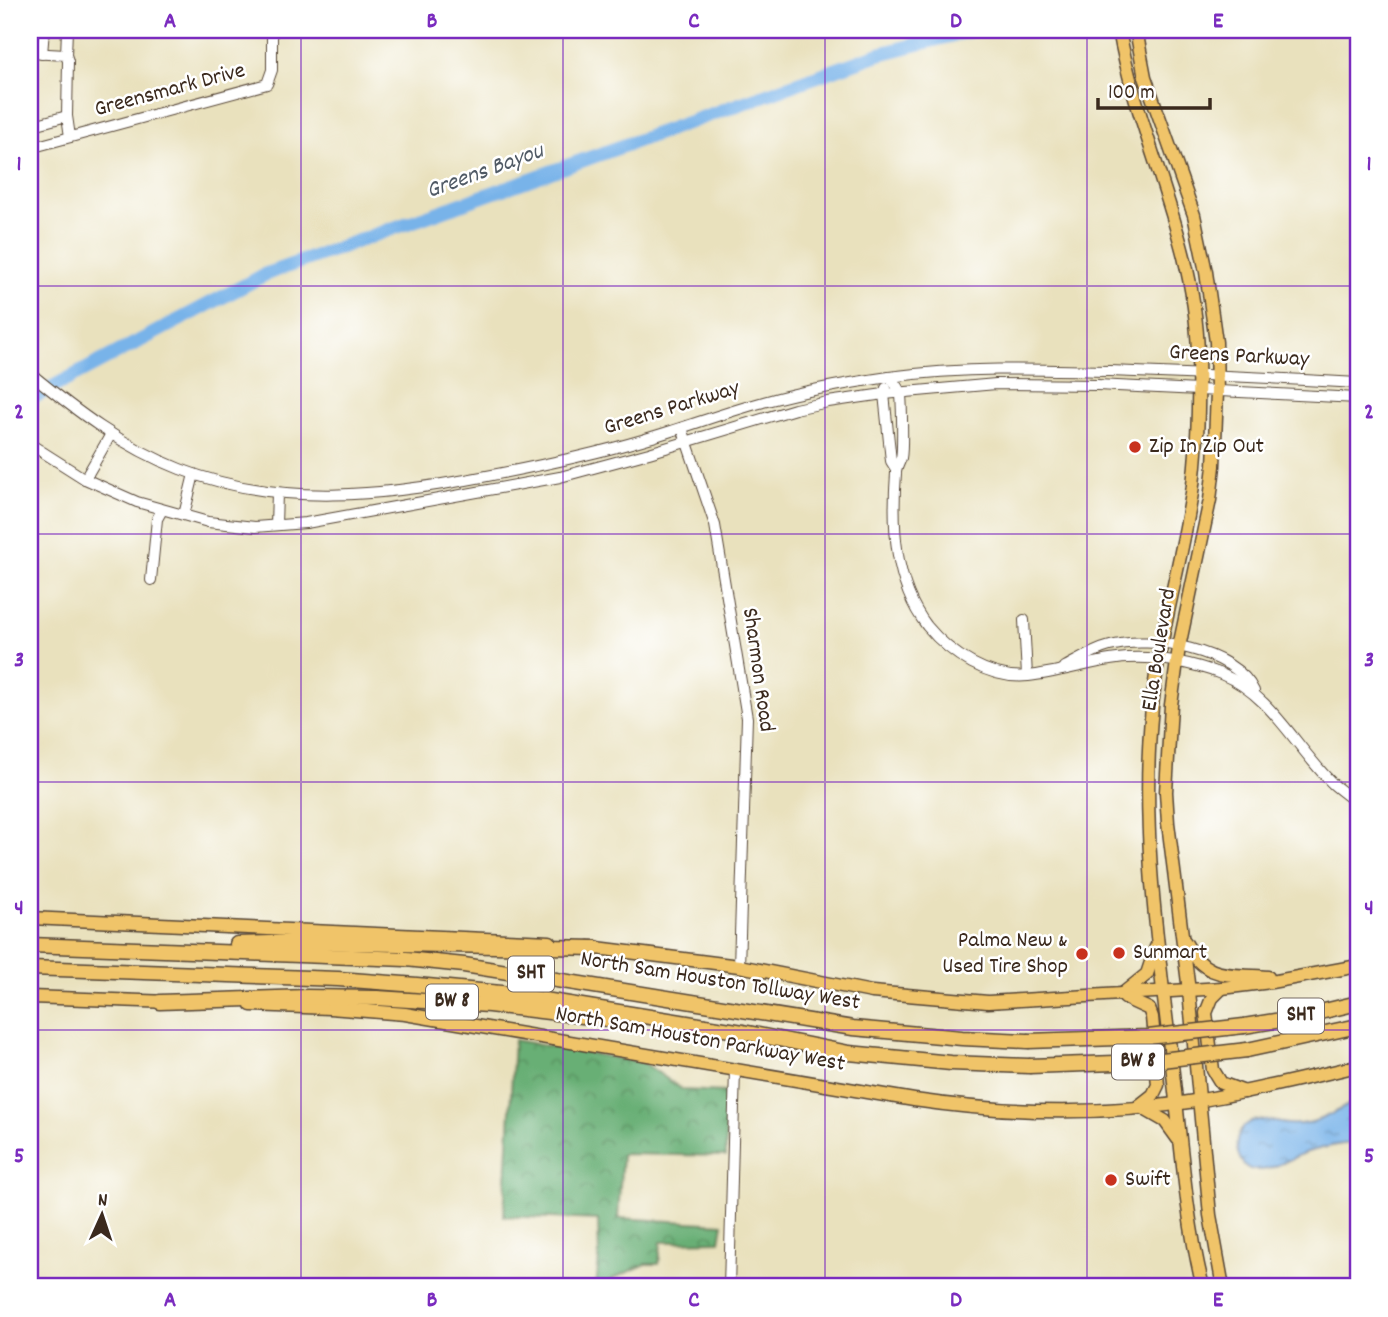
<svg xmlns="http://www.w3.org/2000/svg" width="1388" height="1317" font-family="Dekko,sans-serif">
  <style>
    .forest { fill: url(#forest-crowns); stroke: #526c49; stroke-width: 2 }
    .water { fill: url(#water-ripples); stroke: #5a6e84; stroke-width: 2 }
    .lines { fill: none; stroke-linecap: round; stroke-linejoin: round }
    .river { stroke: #78b3e9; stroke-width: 14 }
    .minor-casing { stroke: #554536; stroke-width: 12 }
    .major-casing { stroke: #554536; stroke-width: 15 }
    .highway-casing { stroke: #554536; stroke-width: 17 }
    .minor { stroke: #fff; stroke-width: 10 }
    .major { stroke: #f0c469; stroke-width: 12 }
    .highway { stroke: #f0c469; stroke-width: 14 }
    .highway-bridge-casing { stroke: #554536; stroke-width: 17; stroke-linecap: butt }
    .highway-bridge { stroke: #f0c469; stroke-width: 14 }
    .grid { fill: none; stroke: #7b2cbf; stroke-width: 2; stroke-opacity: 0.55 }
    .poi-dot { fill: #c8321e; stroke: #fff; stroke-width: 2.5 }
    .labels { text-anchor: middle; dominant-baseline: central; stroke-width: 5; stroke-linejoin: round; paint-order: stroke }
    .shield { fill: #fff; stroke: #766a62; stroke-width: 2 }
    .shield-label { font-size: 21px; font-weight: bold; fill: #3b2a1e }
    .street-label { font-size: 23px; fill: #3b2a1e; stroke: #fff }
    .poi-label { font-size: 23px; fill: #3b2a1e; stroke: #fff; text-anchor: start }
    .water-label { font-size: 24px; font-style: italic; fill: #505a65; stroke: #fff }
    .neatline { fill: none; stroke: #7b2cbf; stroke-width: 2.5 }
    .grid-label { font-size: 23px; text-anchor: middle; font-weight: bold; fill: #7b2cbf }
  </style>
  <defs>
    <pattern id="forest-crowns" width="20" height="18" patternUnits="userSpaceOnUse" patternTransform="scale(1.75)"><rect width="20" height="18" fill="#68af74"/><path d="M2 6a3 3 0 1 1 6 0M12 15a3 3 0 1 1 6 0" fill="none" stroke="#578f5f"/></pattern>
    <pattern id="water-ripples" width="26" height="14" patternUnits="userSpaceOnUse" patternTransform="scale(1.75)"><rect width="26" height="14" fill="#78b3e9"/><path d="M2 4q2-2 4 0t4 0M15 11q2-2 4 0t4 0" fill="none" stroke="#6492bc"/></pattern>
  </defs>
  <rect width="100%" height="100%" fill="#fff"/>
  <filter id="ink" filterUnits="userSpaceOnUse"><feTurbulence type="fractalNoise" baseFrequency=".0143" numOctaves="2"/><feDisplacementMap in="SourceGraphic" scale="14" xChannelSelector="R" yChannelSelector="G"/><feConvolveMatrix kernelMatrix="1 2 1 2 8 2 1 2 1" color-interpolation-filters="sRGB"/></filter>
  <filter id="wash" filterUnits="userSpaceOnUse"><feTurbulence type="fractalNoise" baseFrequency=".00686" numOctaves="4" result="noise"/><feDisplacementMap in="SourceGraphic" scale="28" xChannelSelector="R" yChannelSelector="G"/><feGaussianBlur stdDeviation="1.57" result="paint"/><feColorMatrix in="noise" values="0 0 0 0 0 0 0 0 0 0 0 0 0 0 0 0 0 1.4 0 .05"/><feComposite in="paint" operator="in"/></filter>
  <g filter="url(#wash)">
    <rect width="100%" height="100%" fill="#e9e1bd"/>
    <path class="forest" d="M514 1040 644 1063 683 1090 725 1092 726 1156 622 1154 618 1218 723 1224 720 1241 661 1242 659 1264H646L612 1279 611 1287H596L599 1259 598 1220 504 1216Z"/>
    <path class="water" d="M1358 1100V1143C1343 1142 1325 1147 1311 1151 1292 1155 1270 1175 1250 1169 1243 1167 1240 1159 1238 1153 1235 1143 1237 1136 1243 1128 1255 1113 1273 1123 1288 1124 1315 1127 1336 1111 1358 1100Z"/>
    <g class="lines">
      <path class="river" d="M30 399 266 274 879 54 973 30"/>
    </g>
  </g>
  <g filter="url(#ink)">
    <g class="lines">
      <defs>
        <g id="minor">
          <path d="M30 53 66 55 68 61 67 116"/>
          <path d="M42 54 44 30"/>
          <path d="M66 55 67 30"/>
          <path d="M30 126 67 116 70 137"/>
          <path d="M30 148 267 84 272 70V30"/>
          <path d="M30 373C76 411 123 447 180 469 280 508 385 496 487 476 539 466 591 455 642 440 684 428 725 412 767 401 807 390 848 383 889 377 963 367 1035 369 1110 371 1193 374 1275 378 1358 383"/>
          <path d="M890 377C894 383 900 389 901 395 902 407 903 448 901 458 899 464 896 468 896 473 892 525 894 583 927 626 950 654 990 680 1028 676 1061 673 1094 660 1127 658 1157 656 1193 663 1221 674 1271 694 1296 748 1333 784 1341 791 1350 797 1358 804"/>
          <path d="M886 388 884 394 891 461 896 469"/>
          <path d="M682 428 715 525 747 718 739 966"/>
          <path d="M30 444 85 479 137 502 208 522 255 527 306 523 560 477 649 453 795 409 828 402 884 394 996 384 1097 385 1358 398"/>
          <path d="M85 479 111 434"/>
          <path d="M184 515 194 474"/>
          <path d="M276 525 277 493"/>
          <path d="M151 580 157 519 162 510"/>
          <path d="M1024 620 1027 676"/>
          <path d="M1065 667C1080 659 1094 650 1110 646 1150 635 1235 649 1254 691"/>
          <path d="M729 1287 735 1070"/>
        </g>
        <g id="major">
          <path d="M1119 30C1138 139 1195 239 1198 353 1199 399 1198 447 1192 493 1181 565 1159 635 1152 707 1140 827 1158 947 1172 1065 1181 1139 1185 1215 1203 1287"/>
          <path d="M1136 30 1145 77 1194 215 1206 272 1216 342 1217 392 1214 466 1210 500 1179 647 1171 705 1166 792 1168 823 1189 991 1210 1215 1223 1287"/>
          <path d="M30 918 550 942"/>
          <path d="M1185 942C1206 982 1230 973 1268 977"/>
          <path d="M589 947 739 966 872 992 988 1002 1222 988 1271 982 1358 966"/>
          <path d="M1222 988 1212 998 1206 1013 1213 1070 1221 1083 1245 1092"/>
          <path d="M1121 995 1147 974 1156 947"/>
          <path d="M30 997 170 1002"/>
          <path d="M1125 998 1149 1009 1152 1017 1158 1085 1153 1095 1139 1106"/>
          <path d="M251 1005 330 1008 405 1014 914 1100C1009 1114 1106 1116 1202 1100 1254 1091 1306 1078 1358 1066"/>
          <path d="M1139 1106 1165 1121 1178 1139"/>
        </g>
        <g id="highway">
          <path d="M237 944 304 942 596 948"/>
          <path d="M30 945 406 959 464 965 853 1028 962 1038 1028 1041"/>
          <path d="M30 968 338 979 417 985 501 993 743 1032 849 1053 951 1063 1029 1066"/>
          <path d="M160 1002 307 997 377 998 489 1005 616 1020"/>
          <path d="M1244 1026 1299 1017 1358 1003"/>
          <path d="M1247 1050 1358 1026"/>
        </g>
      </defs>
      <use href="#minor" class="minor-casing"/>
      <use href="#major" class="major-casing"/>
      <use href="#highway" class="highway-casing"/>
      <use href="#minor" class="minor"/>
      <use href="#major" class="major"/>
      <use href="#highway" class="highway"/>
      <defs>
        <g id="highway-bridge">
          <path d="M1028 1041 1148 1037 1244 1026"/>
          <path d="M1029 1066 1144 1062 1247 1050"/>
        </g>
      </defs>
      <use href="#highway-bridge" class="highway-bridge-casing"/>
      <use href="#highway-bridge" class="highway-bridge"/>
    </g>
  </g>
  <path class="grid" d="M301 30V1287M563 30V1287M825 30V1287M1087 30V1287M30 286H1358M30 534H1358M30 782H1358M30 1030H1358"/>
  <g class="poi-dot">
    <circle cx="1135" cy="447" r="7"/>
    <circle cx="1119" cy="953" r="7"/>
    <circle cx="1082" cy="954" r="7"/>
    <circle cx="1111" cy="1180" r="7"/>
  </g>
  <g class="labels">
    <g class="shield">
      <rect x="508" y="956.5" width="46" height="35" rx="5"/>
      <rect x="426" y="984.5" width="52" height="35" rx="5"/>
      <rect x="1278" y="998.5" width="46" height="35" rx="5"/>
      <rect x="1112" y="1044.5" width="52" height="35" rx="5"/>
    </g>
    <g class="shield-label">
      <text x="531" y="974">SHT</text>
      <text x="452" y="1002">BW 8</text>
      <text x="1301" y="1016">SHT</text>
      <text x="1138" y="1062">BW 8</text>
    </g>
    <g class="street-label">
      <text transform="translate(170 91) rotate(-15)">Greensmark Drive</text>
      <text transform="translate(1239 357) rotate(3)">Greens Parkway</text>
      <text transform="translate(672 409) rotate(-17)">Greens Parkway</text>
      <text transform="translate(1160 650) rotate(-81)">Ella Boulevard</text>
      <text transform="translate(757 670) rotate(82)">Sharmon Road</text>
      <text transform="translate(720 982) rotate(9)">North Sam Houston Tollway West</text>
      <text transform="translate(700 1040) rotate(10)">North Sam Houston Parkway West</text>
    </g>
    <g class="poi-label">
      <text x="1149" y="447">Zip In Zip Out</text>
      <text x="1068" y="941" text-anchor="end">Palma New &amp;<tspan x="1068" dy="26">Used Tire Shop</tspan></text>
      <text x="1133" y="953">Sunmart</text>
      <text x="1125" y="1180">Swift</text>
    </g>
    <g class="water-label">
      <text transform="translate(485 172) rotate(-20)">Greens Bayou</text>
    </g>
  </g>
  <rect width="1388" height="1317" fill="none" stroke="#fff" stroke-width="77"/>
  <g transform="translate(102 1215) rotate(3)" stroke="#ffffff" stroke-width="5" paint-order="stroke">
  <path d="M0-5L12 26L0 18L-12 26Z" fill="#3b2a1e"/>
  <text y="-10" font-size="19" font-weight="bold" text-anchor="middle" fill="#3b2a1e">N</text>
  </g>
  <path d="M1098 98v10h112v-10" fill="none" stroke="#3b2a1e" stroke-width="3.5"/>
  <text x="1108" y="98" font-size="21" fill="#3b2a1e" stroke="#ffffff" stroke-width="5" paint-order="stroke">100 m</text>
  <rect x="38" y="38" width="1312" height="1240" class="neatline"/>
  <g class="grid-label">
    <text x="170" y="27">A</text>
    <text x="432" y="27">B</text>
    <text x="694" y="27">C</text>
    <text x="956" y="27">D</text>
    <text x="1218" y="27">E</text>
    <text x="19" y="170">1</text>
    <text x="1369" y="170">1</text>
    <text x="19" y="418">2</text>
    <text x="1369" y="418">2</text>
    <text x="19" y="666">3</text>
    <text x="1369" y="666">3</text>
    <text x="19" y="914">4</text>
    <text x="1369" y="914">4</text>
    <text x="19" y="1162">5</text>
    <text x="1369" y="1162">5</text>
    <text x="170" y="1306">A</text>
    <text x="432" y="1306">B</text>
    <text x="694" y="1306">C</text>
    <text x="956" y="1306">D</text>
    <text x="1218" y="1306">E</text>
  </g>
</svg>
